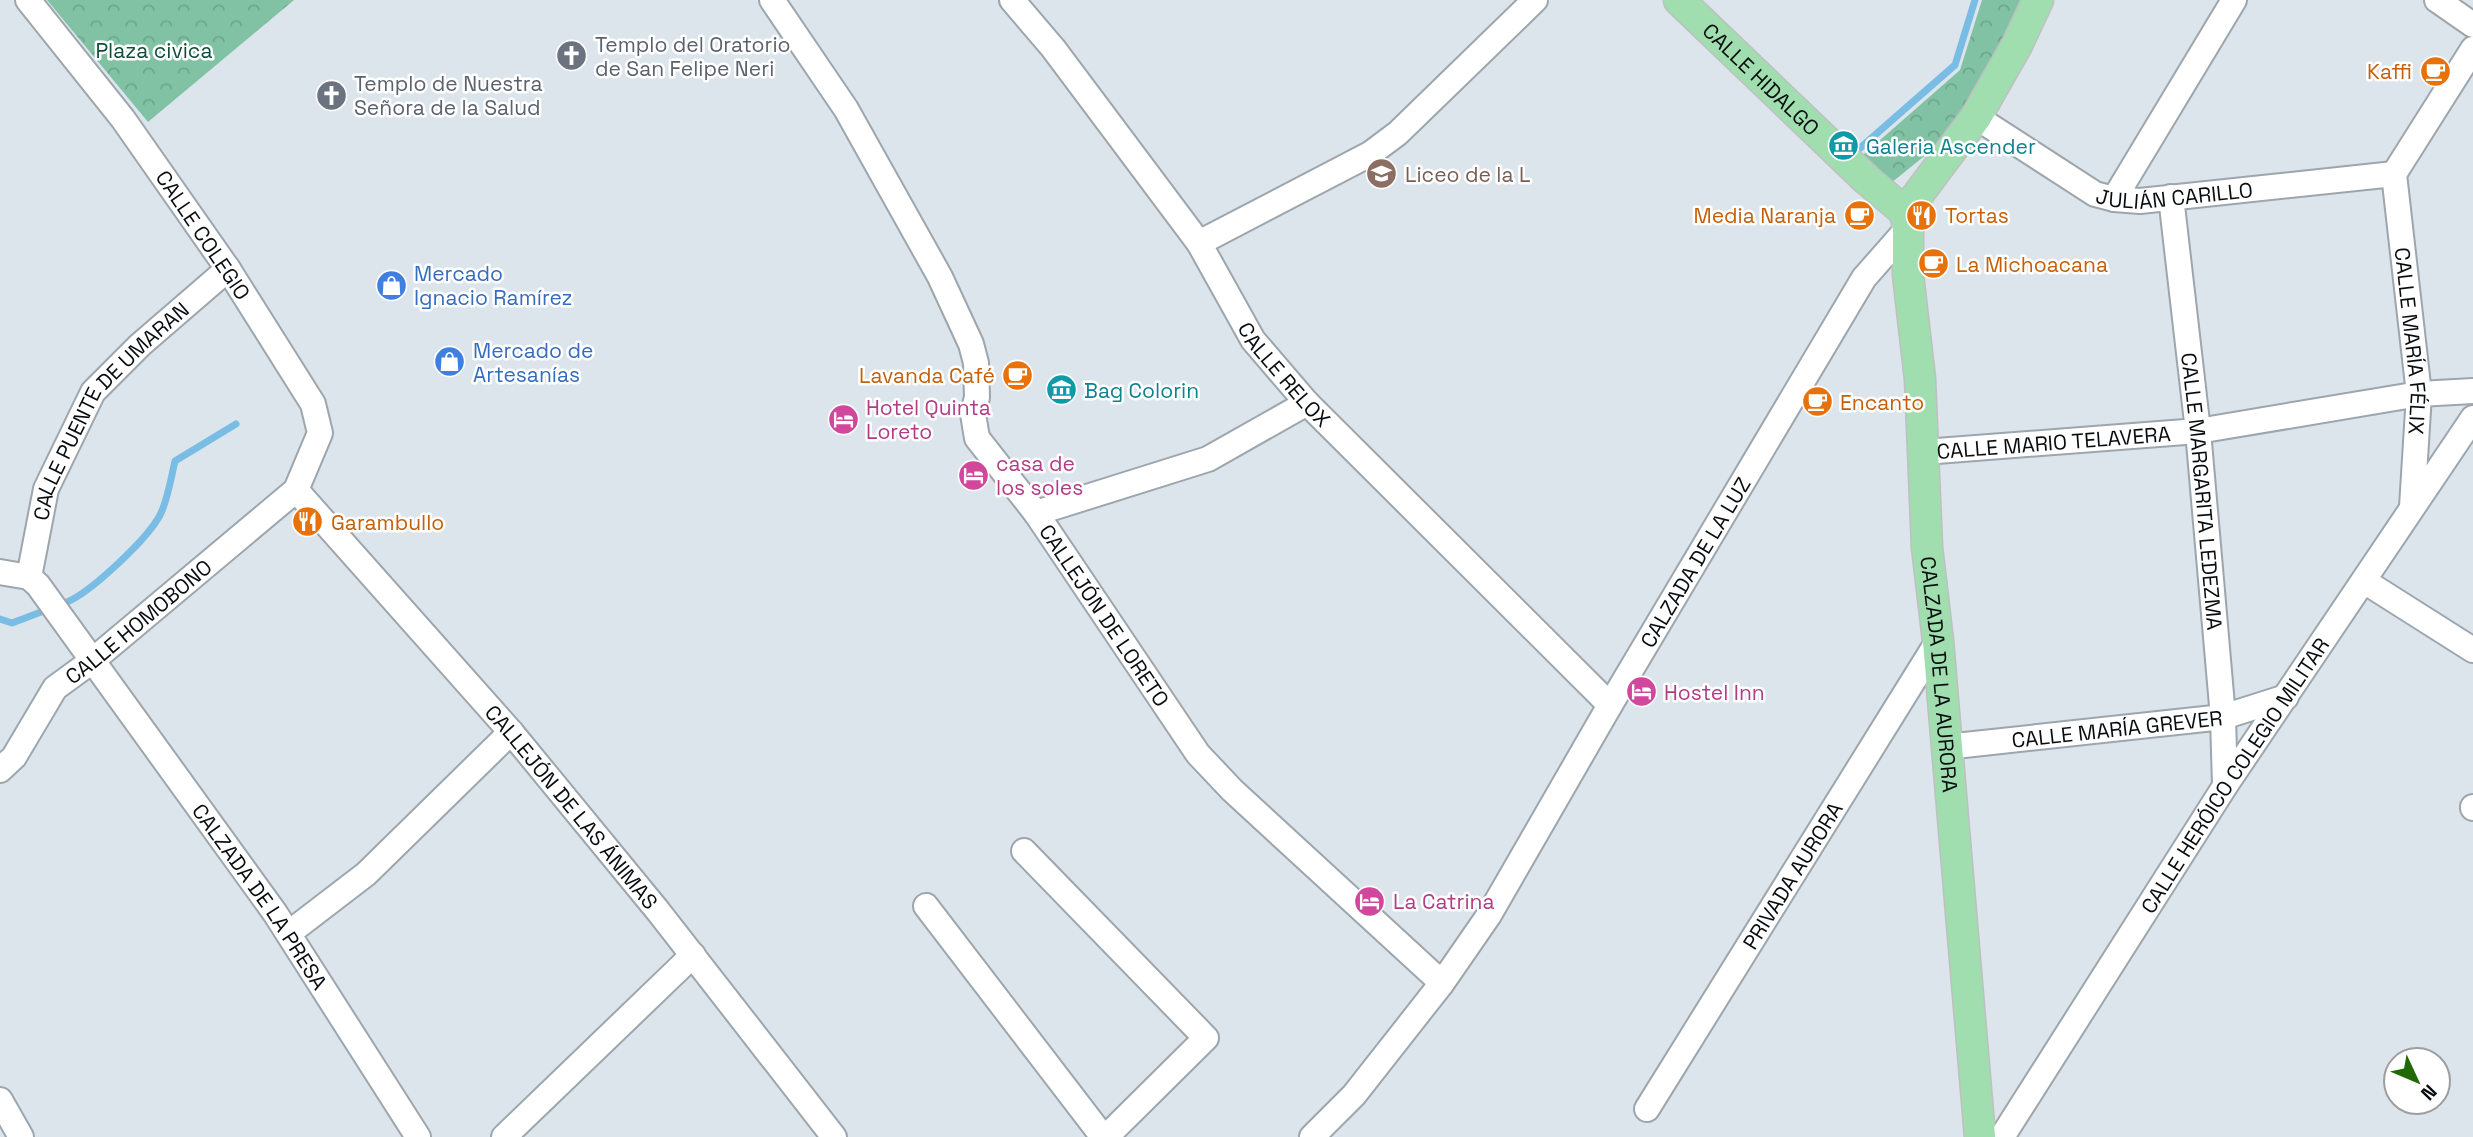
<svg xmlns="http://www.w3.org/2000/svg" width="2473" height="1137" font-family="'Space Grotesk',sans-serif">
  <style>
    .park { fill: url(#park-crowns) }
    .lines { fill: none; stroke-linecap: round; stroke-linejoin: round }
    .stream { stroke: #79bde4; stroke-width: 7 }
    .minor-casing { stroke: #9da6ac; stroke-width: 28 }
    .major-casing { stroke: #bfc0c0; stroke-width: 33 }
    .minor { stroke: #fff; stroke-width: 24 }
    .major { stroke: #a0deaf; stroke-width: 30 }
    .labels { text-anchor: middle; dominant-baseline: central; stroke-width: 5; stroke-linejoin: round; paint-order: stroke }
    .worship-label { font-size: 21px; fill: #5b616d; stroke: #fff; text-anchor: start }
    .park-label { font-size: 21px; fill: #0f4d37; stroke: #fff }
    .food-label { font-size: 21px; fill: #c56008; stroke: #fff; text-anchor: start }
    .street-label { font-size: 21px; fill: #090c0e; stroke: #fff }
    .culture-label { font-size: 21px; fill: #0d838f; stroke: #fff; text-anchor: start }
    .education-label { font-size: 21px; fill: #785e54; stroke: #fff; text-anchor: start }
    .shop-label { font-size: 21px; fill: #366cbe; stroke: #fff; text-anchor: start }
    .hotel-label { font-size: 21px; fill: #b23c85; stroke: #fff; text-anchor: start }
  </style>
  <defs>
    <pattern id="park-crowns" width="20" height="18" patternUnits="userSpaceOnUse" patternTransform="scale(1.75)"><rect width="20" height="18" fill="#81c2a5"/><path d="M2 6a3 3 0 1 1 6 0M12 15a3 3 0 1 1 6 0" fill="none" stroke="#6ea68d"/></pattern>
  </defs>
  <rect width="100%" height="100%" fill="#dce4ec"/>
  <g class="park">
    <path d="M47 0H294L148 122Z"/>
    <path d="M1982 0H2022L1997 65 1943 141 1891 183 1863 155 1960 70Z"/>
  </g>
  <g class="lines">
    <g class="stream">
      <path d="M1859 149 1955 65 1975 0"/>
      <path d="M67 602C91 592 150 537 161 513 168 498 171 478 175 461L236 424"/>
      <path d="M0 619 12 623 41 612"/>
    </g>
    <defs>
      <g id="minor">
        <path id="s1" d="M772 0 846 109 940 277 971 344 976 363 977 397 973 414 977 438 1036 513 1198 754 1232 790 1442 983"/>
        <path id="s2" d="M1012 0 1053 48 1199 243 1253 340 1307 403 1610 705"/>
        <path d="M2437 0 2473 25"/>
        <path id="s3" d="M1976 117 2095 194 2114 199 2140 201 2394 174"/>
        <path id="s4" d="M2394 174 2419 394 2412 507"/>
        <path d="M2394 174 2473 49"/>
        <path id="s5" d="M2171 197 2198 431 2223 717 2225 786"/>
        <path d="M2114 199 2234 0"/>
        <path d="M1199 243 1370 154 1398 133 1535 0"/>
        <path id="s6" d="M1924 452 2198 431 2419 394 2473 391"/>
        <path id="s7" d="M296 490 511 732 658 911 834 1137"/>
        <path d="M1036 513 1208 459 1307 403"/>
        <path id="s8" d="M0 572 29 577 38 585 275 913 418 1137"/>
        <path id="s9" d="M29 577 46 489 93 392 140 345 228 269"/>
        <path d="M2364 581 2473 650"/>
        <path id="s10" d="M1946 747 2223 717 2286 697"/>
        <path id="s11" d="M0 770 14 757 55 688 92 661 296 490 320 433 313 404 228 269 123 119 28 0"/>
        <path d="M2473 808V807"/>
        <path d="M1024 851 1206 1038 1106 1137"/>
        <path d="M926 906 1103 1137"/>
        <path d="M289 933 366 874 511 732"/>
        <path d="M0 1100 21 1137"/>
        <path id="s12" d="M1647 1109 1938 641"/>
        <path d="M504 1137 693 955"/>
        <path id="s13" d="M1312 1137 1354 1095 1442 983 1489 915 1610 705 1864 278 1908 228"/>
        <path id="s14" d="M2002 1137 2225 786 2473 418"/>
      </g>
      <g id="major">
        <path id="s15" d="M1679 0 1867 180 1905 212"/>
        <path id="s16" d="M1905 212 1908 228V275L1920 379 1927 547 1938 641 1980 1137"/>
        <path d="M1905 212 1976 117 2017 45 2038 0"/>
      </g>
    </defs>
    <use href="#minor" class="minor-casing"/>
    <use href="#major" class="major-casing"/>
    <use href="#minor" class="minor"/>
    <use href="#major" class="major"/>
  </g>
  <defs>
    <symbol id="church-disc" viewBox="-11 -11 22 22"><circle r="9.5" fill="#6b7280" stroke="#fff"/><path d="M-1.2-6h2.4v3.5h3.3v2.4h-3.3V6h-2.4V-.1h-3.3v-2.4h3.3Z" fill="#fff"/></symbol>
    <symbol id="cafe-disc" viewBox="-11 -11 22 22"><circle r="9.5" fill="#e8710a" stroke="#fff"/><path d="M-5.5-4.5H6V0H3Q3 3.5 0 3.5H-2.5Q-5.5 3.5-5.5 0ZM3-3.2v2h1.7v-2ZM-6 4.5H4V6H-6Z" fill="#fff"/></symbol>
    <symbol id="museum-disc" viewBox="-11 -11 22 22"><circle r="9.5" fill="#0f9aa8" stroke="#fff"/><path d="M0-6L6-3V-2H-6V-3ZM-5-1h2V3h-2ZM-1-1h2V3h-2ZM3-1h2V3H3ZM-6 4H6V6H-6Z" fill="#fff"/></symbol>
    <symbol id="school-disc" viewBox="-11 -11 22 22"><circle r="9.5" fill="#8d6e63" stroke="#fff"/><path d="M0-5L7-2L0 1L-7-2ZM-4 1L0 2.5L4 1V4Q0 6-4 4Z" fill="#fff"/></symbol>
    <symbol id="restaurant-disc" viewBox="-11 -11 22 22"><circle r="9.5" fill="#e8710a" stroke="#fff"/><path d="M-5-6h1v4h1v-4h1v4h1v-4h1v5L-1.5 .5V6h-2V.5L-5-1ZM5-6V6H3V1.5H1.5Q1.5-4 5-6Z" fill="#fff"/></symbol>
    <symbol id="shop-disc" viewBox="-11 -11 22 22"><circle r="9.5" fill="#3f7fe0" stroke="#fff"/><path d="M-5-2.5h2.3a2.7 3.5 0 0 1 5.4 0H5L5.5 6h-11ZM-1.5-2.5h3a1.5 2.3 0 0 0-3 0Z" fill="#fff"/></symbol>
    <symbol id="hotel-disc" viewBox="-11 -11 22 22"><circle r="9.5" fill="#d1479c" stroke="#fff"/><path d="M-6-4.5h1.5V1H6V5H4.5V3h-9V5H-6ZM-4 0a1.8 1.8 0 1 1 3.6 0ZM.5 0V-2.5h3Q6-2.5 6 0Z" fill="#fff"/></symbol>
  </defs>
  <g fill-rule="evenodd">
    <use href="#church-disc" x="554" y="38" width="35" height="35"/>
    <use href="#cafe-disc" x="2418" y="54" width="35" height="35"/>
    <use href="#church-disc" x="314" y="78" width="35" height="35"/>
    <use href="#museum-disc" x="1826" y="128" width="35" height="35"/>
    <use href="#school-disc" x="1364" y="156" width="35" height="35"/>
    <use href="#cafe-disc" x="1842" y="198" width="35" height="35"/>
    <use href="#restaurant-disc" x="1904" y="198" width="35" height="35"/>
    <use href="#cafe-disc" x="1916" y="246" width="35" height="35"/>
    <use href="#shop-disc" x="374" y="268" width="35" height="35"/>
    <use href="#shop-disc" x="432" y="344" width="35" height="35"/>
    <use href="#cafe-disc" x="1000" y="358" width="35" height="35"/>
    <use href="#museum-disc" x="1044" y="372" width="35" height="35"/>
    <use href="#cafe-disc" x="1800" y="384" width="35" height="35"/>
    <use href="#hotel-disc" x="826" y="402" width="35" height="35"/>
    <use href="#hotel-disc" x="956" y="458" width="35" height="35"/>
    <use href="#restaurant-disc" x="290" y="504" width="35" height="35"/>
    <use href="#hotel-disc" x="1624" y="674" width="35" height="35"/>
    <use href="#hotel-disc" x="1352" y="884" width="35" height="35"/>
  </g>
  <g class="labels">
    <g class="worship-label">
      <text x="595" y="44">Templo del Oratorio<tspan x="595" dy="24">de San Felipe Neri</tspan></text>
      <text x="354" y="83">Templo de Nuestra<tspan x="354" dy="24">Señora de la Salud</tspan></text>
    </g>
    <g class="park-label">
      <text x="154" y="50">Plaza civica</text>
    </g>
    <g class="food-label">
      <text x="2412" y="71" text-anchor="end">Kaffi</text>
      <text x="1836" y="215" text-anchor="end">Media Naranja</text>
      <text x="1945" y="215">Tortas</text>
      <text x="1956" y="264">La Michoacana</text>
      <text x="995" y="375" text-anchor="end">Lavanda Café</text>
      <text x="1840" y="402">Encanto</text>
      <text x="331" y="522">Garambullo</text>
    </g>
    <g class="street-label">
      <text stroke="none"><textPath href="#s15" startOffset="114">CALLE HIDALGO</textPath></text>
      <text stroke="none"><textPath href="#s3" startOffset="222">JULIÁN CARILLO</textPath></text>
      <text transform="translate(203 235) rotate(56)">CALLE COLEGIO</text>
      <text stroke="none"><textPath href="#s4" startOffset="168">CALLE MARÍA FÉLIX</textPath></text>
      <text stroke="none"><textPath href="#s2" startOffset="464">CALLE RELOX</textPath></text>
      <text stroke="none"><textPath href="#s9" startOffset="191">CALLE PUENTE DE UMARAN</textPath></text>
      <text stroke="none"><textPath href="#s6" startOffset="130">CALLE MARIO TELAVERA</textPath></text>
      <text stroke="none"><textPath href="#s5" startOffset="296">CALLE MARGARITA LEDEZMA</textPath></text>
      <text stroke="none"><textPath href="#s13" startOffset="693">CALZADA DE LA LUZ</textPath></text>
      <text stroke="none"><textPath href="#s1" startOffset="712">CALLEJÓN DE LORETO</textPath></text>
      <text stroke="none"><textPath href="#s11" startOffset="206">CALLE HOMOBONO</textPath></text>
      <text stroke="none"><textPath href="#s16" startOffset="464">CALZADA DE LA AURORA</textPath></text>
      <text stroke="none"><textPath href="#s10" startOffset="172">CALLE MARÍA GREVER</textPath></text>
      <text stroke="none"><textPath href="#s14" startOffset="430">CALLE HERÓICO COLEGIO MILITAR</textPath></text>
      <text stroke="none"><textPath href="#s7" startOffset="420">CALLEJÓN DE LAS ÁNIMAS</textPath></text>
      <text stroke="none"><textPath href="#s12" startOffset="275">PRIVADA AURORA</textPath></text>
      <text stroke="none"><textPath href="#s8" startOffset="424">CALZADA DE LA PRESA</textPath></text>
    </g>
    <g class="culture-label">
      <text x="1866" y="146">Galeria Ascender</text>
      <text x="1084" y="390">Bag Colorin</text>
    </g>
    <g class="education-label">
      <text x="1405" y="174">Liceo de la L</text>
    </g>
    <g class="shop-label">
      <text x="414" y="273">Mercado<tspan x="414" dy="24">Ignacio Ramírez</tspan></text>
      <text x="473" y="350">Mercado de<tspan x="473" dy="24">Artesanías</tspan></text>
    </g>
    <g class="hotel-label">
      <text x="866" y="407">Hotel Quinta<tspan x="866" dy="24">Loreto</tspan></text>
      <text x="996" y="463">casa de<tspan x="996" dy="24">los soles</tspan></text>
      <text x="1664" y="692">Hostel Inn</text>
      <text x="1393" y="901">La Catrina</text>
    </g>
  </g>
  <g transform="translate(2417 1081) rotate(134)"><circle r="33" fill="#ffffff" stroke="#9d9e9f" stroke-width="2"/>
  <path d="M0-5L12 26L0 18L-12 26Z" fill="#206903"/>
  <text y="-10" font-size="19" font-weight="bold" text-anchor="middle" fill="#090c0e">N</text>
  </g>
</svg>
